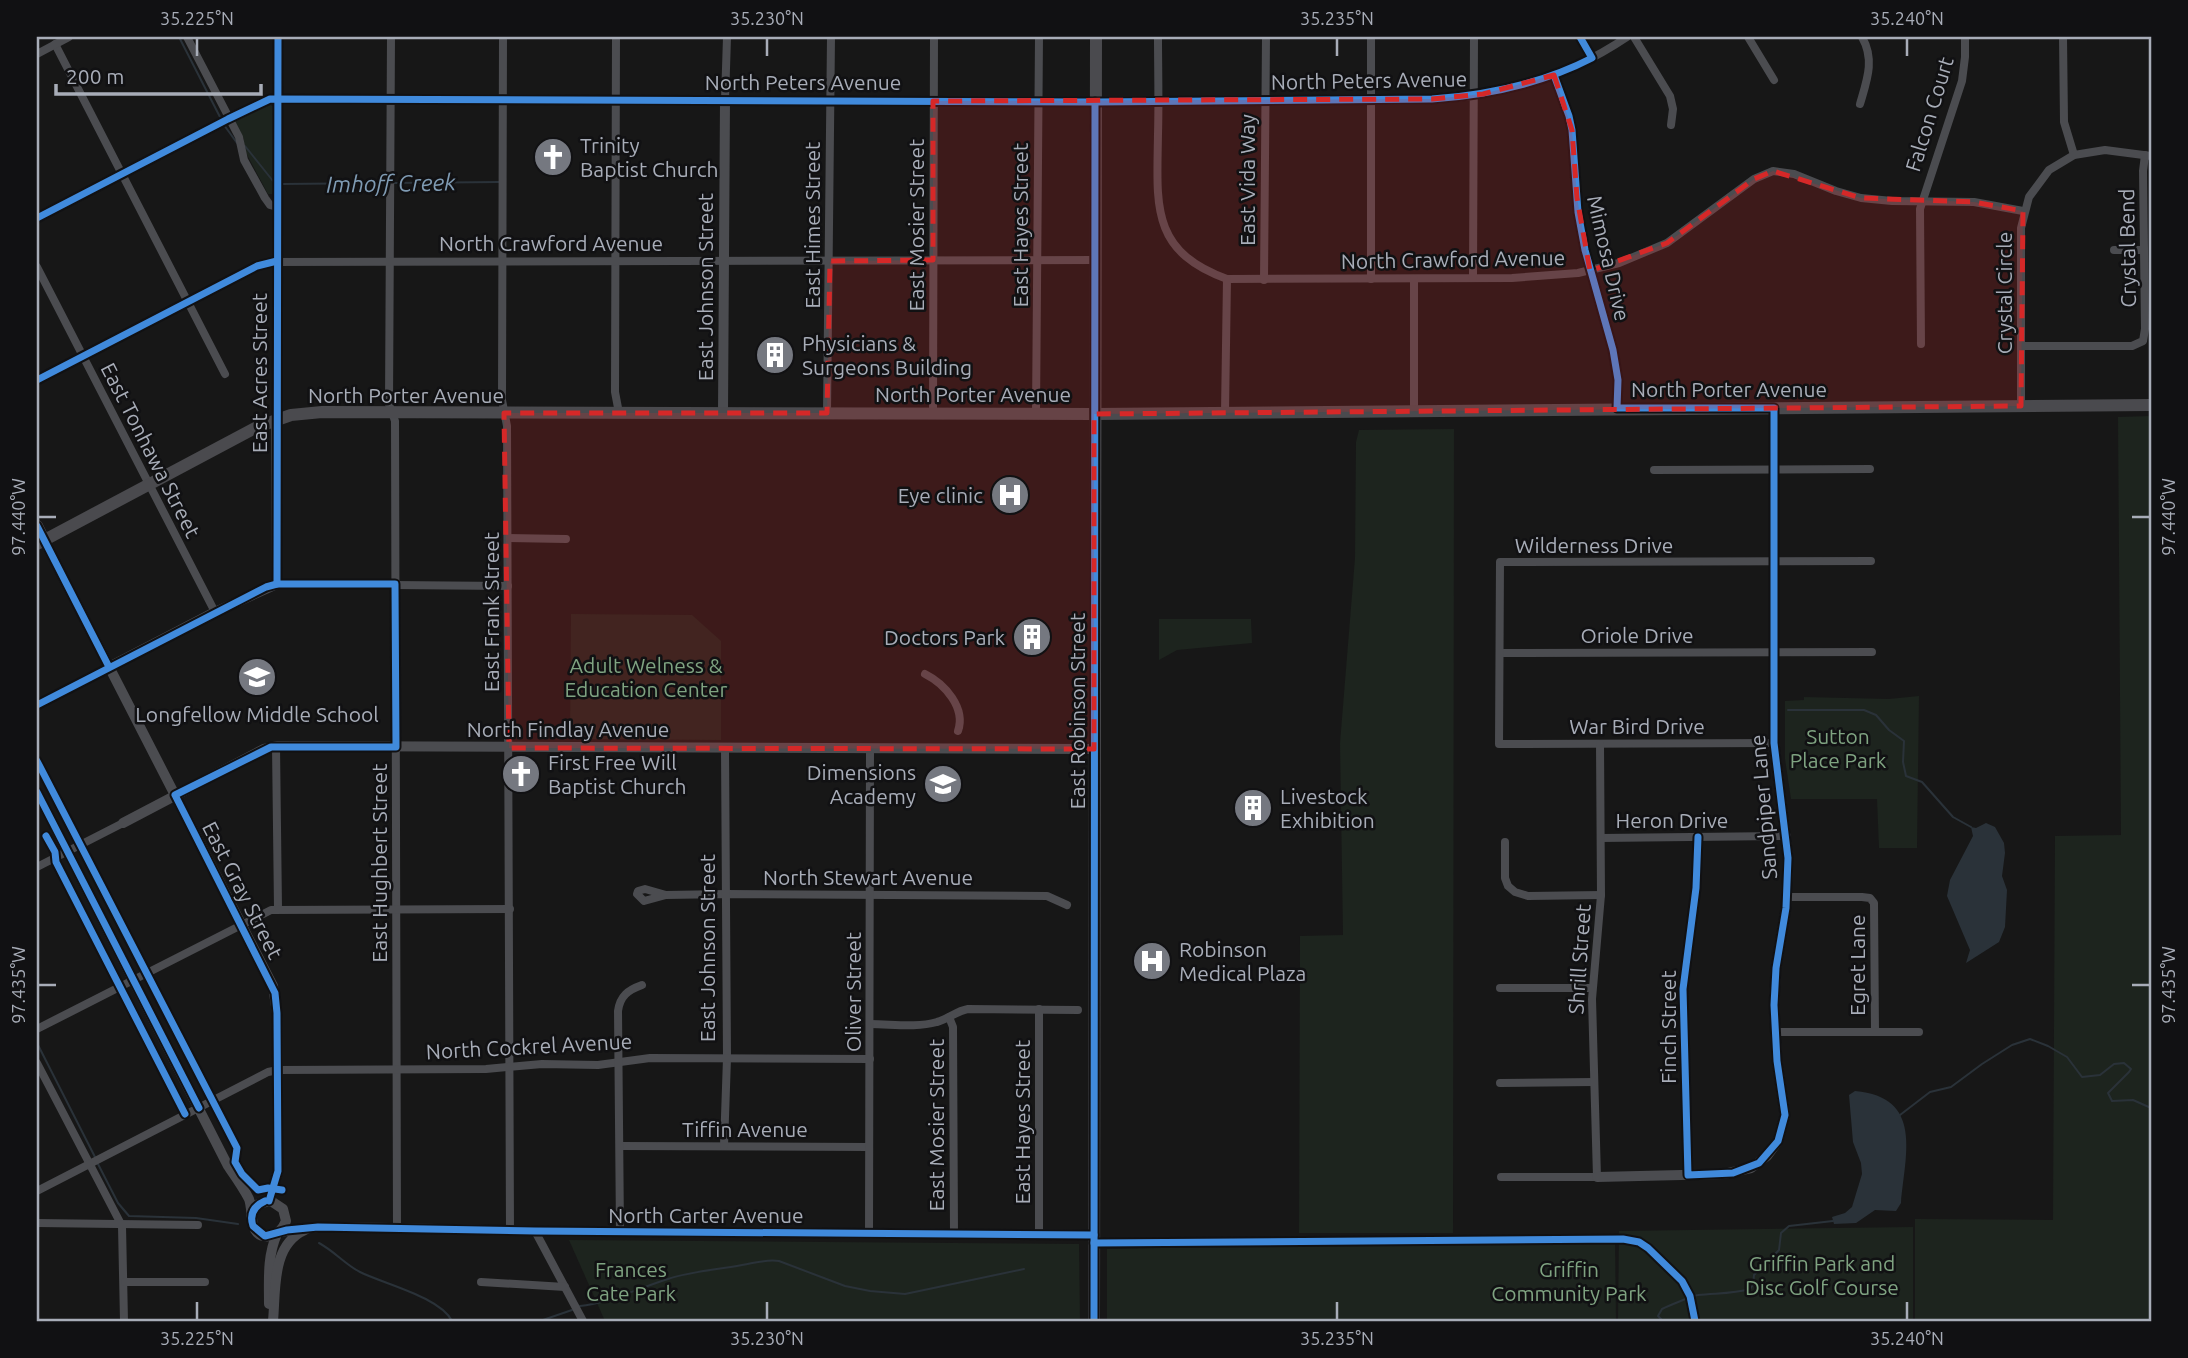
<svg xmlns="http://www.w3.org/2000/svg" width="2188" height="1358" font-family="Ubuntu,sans-serif">
  <style>
    .green { fill: #1d241e }
    .water { fill: #2a3239 }
    .lines { fill: none; stroke-linecap: round; stroke-linejoin: round }
    .stream { stroke: #2a3239; stroke-width: 2 }
    .minor { stroke: #4b4c50; stroke-width: 8 }
    .tertiary { stroke: #4b4c50; stroke-width: 10 }
    .secondary { stroke: #4a4a4e; stroke-width: 12 }
    .cycleway-casing { stroke: #111113; stroke-width: 11 }
    .cycleway { stroke: #408adc; stroke-width: 7 }
    .marked { fill: #d62828; fill-opacity: 0.2; stroke: #d62828; stroke-width: 5; stroke-dasharray: 14 9; stroke-linejoin: round }
    .ticks { fill: none; stroke: #a8adb8; stroke-width: 2.5 }
    .labels { text-anchor: middle; dominant-baseline: central; stroke-width: 5; stroke-linejoin: round; paint-order: stroke }
    .street-label { font-size: 21px; fill: #a8adb8; stroke: #111113 }
    .poi-label { font-size: 21px; fill: #a8adb8; stroke: #111113; text-anchor: start }
    .park-label { font-size: 21px; fill: #7fa381; stroke: #111113 }
    .water-label { font-size: 23px; font-style: italic; fill: #7f9bb3; stroke: #111113 }
    .neatline { fill: none; stroke: #a8adb8; stroke-width: 2.5 }
    .ticks-label { font-size: 18px; text-anchor: middle; fill: #a8adb8 }
  </style>
  <rect width="100%" height="100%" fill="#171717"/>
  <g class="green">
    <path d="M270 105 273 106V191L272 194H268L244 149V139L235 122 236 119Z"/>
    <path d="M2151 416V1321H1915V1219L2053 1220 2055 836 2121 835 2118 417Z"/>
    <path d="M1454 429 1453 1233H1299L1300 936 1343 935 1340 743 1355 558 1356 442 1359 430Z"/>
    <path d="M571 614 692 615 721 641V740L570 739Z"/>
    <path d="M1159 619H1251L1252 643 1177 650 1159 660Z"/>
    <path d="M1919 696 1917 848H1879L1877 799H1791L1785 759V701L1804 700V697L1889 699Z"/>
    <path d="M1913 1227V1321H1618L1619 1231Z"/>
    <path d="M1615 1238 1616 1321H1107V1249Z"/>
    <path d="M569 1240 1079 1244 1080 1321H605Z"/>
  </g>
  <g class="water">
    <path d="M1986 823 1995 827 2004 843 2005 853 2002 876 2007 890 2005 927 1999 942 1966 963 1970 950 1947 896 1950 880 1973 836 1971 827 1976 828Z"/>
    <path d="M1855 1091C1924 1097 1905 1155 1901 1203L1896 1211 1875 1210 1856 1223 1834 1224 1832 1217 1845 1213 1852 1207 1862 1174 1861 1163 1853 1142 1849 1095Z"/>
  </g>
  <g class="lines">
    <g class="stream">
      <path d="M179 37 220 117"/>
      <path d="M224 125 237 143"/>
      <path d="M245 146 273 181"/>
      <path d="M393 183 499 182"/>
      <path d="M282 184 388 183"/>
      <path d="M1788 710H1864L1876 715 1889 730 1904 741 1903 762 1906 776 1922 782 1953 817 1971 827"/>
      <path d="M37 1043 96 1159"/>
      <path d="M1900 1115 1930 1092 1951 1087 1982 1064 2012 1045 2030 1039 2048 1046 2067 1057 2082 1077 2100 1075 2114 1064 2124 1063 2131 1069 2129 1072 2108 1093 2112 1101 2133 1100 2151 1108"/>
      <path d="M98 1164 118 1203 129 1216 196 1218 238 1224"/>
      <path d="M319 1243C334 1251 346 1265 360 1272 384 1284 440 1297 452 1321"/>
      <path d="M580 1306C605 1304 642 1287 668 1279 692 1271 717 1270 742 1265 755 1263 766 1259 779 1261L845 1286 870 1291 905 1294 1024 1269"/>
      <path d="M540 1321 572 1310"/>
      <path d="M1663 1321 1658 1316 1662 1309C1666 1307 1694 1295 1698 1295 1716 1293 1733 1294 1750 1289L1753 1285 1754 1275 1779 1250 1781 1233 1789 1226 1833 1221"/>
    </g>
    <g class="minor">
      <path d="M187 37 239 137 244 160 265 198 270 205 277 207"/>
      <path d="M391 37 389 404 395 421 397 1228"/>
      <path d="M503 37 502 400 507 426 510 1231"/>
      <path d="M616 37 615 392 619 413"/>
      <path d="M1158 37C1158 69 1159 102 1158 134 1157 205 1150 251 1227 279L1512 278 1578 273 1619 263 1667 243 1754 179 1773 171 1794 174 1836 191 1861 198 1892 201 1974 202 2023 211"/>
      <path d="M1580 37 1592 58"/>
      <path d="M1634 37 1670 96 1673 109 1671 125"/>
      <path d="M1748 37 1774 80"/>
      <path d="M2063 37 2064 122 2074 155"/>
      <path d="M55 44 225 374"/>
      <path d="M37 54 69 37"/>
      <path d="M1554 75 1569 116 1572 130 1578 212 1585 250 1613 350 1618 380 1617 408"/>
      <path d="M1473 95C1528 88 1581 68 1627 37"/>
      <path d="M725 100 727 37"/>
      <path d="M1860 104C1867 80 1875 60 1862 37"/>
      <path d="M2114 250H2144"/>
      <path d="M37 267 215 612"/>
      <path d="M1473 278 1474 37"/>
      <path d="M1371 279V37"/>
      <path d="M1414 279V410"/>
      <path d="M1264 280 1266 37"/>
      <path d="M1921 344 1920 209 1962 81 1965 57V37"/>
      <path d="M2022 346H2132L2143 341 2145 329 2143 171 2145 155"/>
      <path d="M37 380 257 266 269 262 1095 260"/>
      <path d="M2021 406V228L2029 197 2049 170 2074 155 2105 150 2151 156"/>
      <path d="M1225 412 1227 279"/>
      <path d="M827 413 831 37"/>
      <path d="M933 413 934 37"/>
      <path d="M1036 413 1039 37"/>
      <path d="M276 419 278 37"/>
      <path d="M1654 470 1870 469"/>
      <path d="M508 538 566 539"/>
      <path d="M277 584 508 586"/>
      <path d="M1500 653 1872 652"/>
      <path d="M925 674C945 684 966 708 958 731"/>
      <path d="M37 705 109 667"/>
      <path d="M1774 743 1499 744 1500 562 1871 561"/>
      <path d="M276 746 278 908"/>
      <path d="M1601 838 1787 836"/>
      <path d="M1505 842V878L1508 886 1515 892 1528 896 1601 895"/>
      <path d="M37 867 123 823"/>
      <path d="M666 895 645 889 638 891 637 894 644 901 666 895 726 894 1047 896 1067 905"/>
      <path d="M1787 897H1862L1870 898 1874 903 1875 1032"/>
      <path d="M1500 988H1592"/>
      <path d="M949 1017 953 1027 954 1234"/>
      <path d="M870 1024C892 1024 916 1028 937 1022 949 1019 956 1011 968 1009L1078 1010"/>
      <path d="M37 1029 271 910 510 909"/>
      <path d="M1775 1032H1919"/>
      <path d="M37 1063 122 1226 124 1321"/>
      <path d="M1500 1083 1594 1082"/>
      <path d="M620 1146 869 1147"/>
      <path d="M724 1146 727 1058 725 749"/>
      <path d="M1688 1175 1683 989 1696 888 1698 837"/>
      <path d="M1501 1177H1597L1592 999 1601 895 1600 744"/>
      <path d="M37 1191 268 1072 278 1070 486 1069 542 1064 598 1065 650 1058 870 1059"/>
      <path d="M37 1223 198 1225"/>
      <path d="M535 1231 583 1321"/>
      <path d="M620 1232 618 1011C620 996 628 990 642 985"/>
      <path d="M869 1234 870 749"/>
      <path d="M1039 1234V1009"/>
      <path d="M125 1282H205"/>
      <path d="M481 1282 565 1287"/>
    </g>
    <g class="tertiary">
      <path d="M37 218 228 119 270 99 1095 102 1432 99 1473 95"/>
      <path d="M723 412 725 100"/>
      <path d="M44 540 273 986 277 1013 278 1171 269 1201"/>
      <path d="M109 667 215 612 277 584 276 419"/>
      <path d="M37 792 228 1166C235 1176 243 1187 249 1199 254 1212 247 1240 271 1236 279 1234 283 1228 286 1221L283 1209 271 1201 258 1204 251 1216"/>
      <path d="M123 823 264 749 278 746 1094 749"/>
      <path d="M1597 1177 1724 1174 1751 1168 1767 1156 1778 1141 1785 1115 1777 1061 1774 1005 1776 968 1786 908 1788 858 1774 743V408"/>
      <path d="M279 1232 318 1227H343L535 1231 1094 1235"/>
      <path d="M269 1304C269 1281 267 1256 277 1234"/>
      <path d="M273 1321C276 1290 271 1245 305 1230"/>
    </g>
    <g class="secondary">
      <path d="M37 526 44 540"/>
      <path d="M37 544 257 427 291 415 322 412 1094 414 2151 405"/>
      <path d="M1094 1321 1096 37"/>
    </g>
    <defs>
      <g id="cycleway">
        <path d="M1554 75 1569 116 1572 130 1578 212 1585 250 1613 350 1618 380 1617 408H1774V743L1788 858 1786 908 1776 968 1774 1005 1777 1061 1785 1115 1778 1141 1759 1163 1733 1173 1688 1175 1683 989 1696 888 1698 837"/>
        <path d="M37 218 228 119 270 99 1095 102 1432 99C1487 95 1542 84 1592 58L1580 37"/>
        <path d="M37 380 257 266 277 261"/>
        <path d="M37 526 109 667"/>
        <path d="M277 584 278 37"/>
        <path d="M37 705 266 587 277 584H395L396 747H271L175 795 275 993 277 1013 278 1171 269 1201"/>
        <path d="M37 761 237 1148 235 1162 242 1174 258 1190 268 1188 282 1190"/>
        <path d="M37 792 199 1108"/>
        <path d="M46 836 55 852 56 862 185 1114"/>
        <path d="M265 1201C254 1206 249 1214 253 1226L265 1236 287 1230 318 1227 535 1231 1094 1235"/>
        <path d="M1094 1243 1623 1239 1639 1242 1648 1248 1682 1281 1690 1296 1695 1321"/>
        <path d="M1094 1321 1095 102"/>
      </g>
    </defs>
    <use href="#cycleway" class="cycleway-casing"/>
    <use href="#cycleway" class="cycleway"/>
  </g>
  <path class="marked" d="M1554 75 1572 130 1577 198 1590 271 1667 243 1754 179 1773 171 1861 198 1974 202 2023 211 2021 406 1094 414V749L509 748 504 413H827L830 261 933 260V101L1432 99 1483 94Z"/>
  <path class="ticks" d="M197 38V56M767 38V56M1337 38V56M1907 38V56M38 517H56M2132 517H2150M38 985H56M2132 985H2150M197 1302V1320M767 1302V1320M1337 1302V1320M1907 1302V1320"/>
  <defs>
    <symbol id="church-disc" viewBox="-11 -11 22 22"><circle r="9.5" fill="#757880" stroke="#111113"/><path d="M-1.2-6h2.4v3.5h3.3v2.4h-3.3V6h-2.4V-.1h-3.3v-2.4h3.3Z" fill="#fff"/></symbol>
    <symbol id="building-disc" viewBox="-11 -11 22 22"><circle r="9.5" fill="#757880" stroke="#111113"/><path d="M-4-6H4V6H1V3H-1V6H-4ZM-2.5-4.3h1.7v1.8h-1.7ZM.8-4.3h1.7v1.8H.8ZM-2.5-1h1.7V.8h-1.7ZM.8-1h1.7V.8H.8Z" fill="#fff"/></symbol>
    <symbol id="hospital-disc" viewBox="-11 -11 22 22"><circle r="9.5" fill="#757880" stroke="#111113"/><path d="M-5-5h3v3.5h4V-5h3V5h-3V1.5h-4V5h-3Z" fill="#fff"/></symbol>
    <symbol id="school-disc" viewBox="-11 -11 22 22"><circle r="9.5" fill="#757880" stroke="#111113"/><path d="M0-5L7-2L0 1L-7-2ZM-4 1L0 2.5L4 1V4Q0 6-4 4Z" fill="#fff"/></symbol>
  </defs>
  <g fill-rule="evenodd">
    <use href="#church-disc" x="531" y="135" width="44" height="44"/>
    <use href="#building-disc" x="753" y="333" width="44" height="44"/>
    <use href="#hospital-disc" x="988" y="473" width="44" height="44"/>
    <use href="#building-disc" x="1010" y="615" width="44" height="44"/>
    <use href="#school-disc" x="235" y="655" width="44" height="44"/>
    <use href="#church-disc" x="499" y="752" width="44" height="44"/>
    <use href="#school-disc" x="921" y="762" width="44" height="44"/>
    <use href="#building-disc" x="1231" y="786" width="44" height="44"/>
    <use href="#hospital-disc" x="1130" y="939" width="44" height="44"/>
  </g>
  <g class="labels">
    <g class="street-label">
      <text transform="translate(1369 80) rotate(-1)">North Peters Avenue</text>
      <text x="803" y="82">North Peters Avenue</text>
      <text transform="translate(1929 114) rotate(-73)">Falcon Court</text>
      <text transform="translate(1247 180) rotate(-90)">East Vida Way</text>
      <text transform="translate(812 225) rotate(-90)">East Himes Street</text>
      <text transform="translate(916 225) rotate(-90)">East Mosier Street</text>
      <text transform="translate(1020 225) rotate(-90)">East Hayes Street</text>
      <text x="551" y="243">North Crawford Avenue</text>
      <text transform="translate(2127 248) rotate(-91)">Crystal Bend</text>
      <text transform="translate(1609 258) rotate(77)">Mimosa Drive</text>
      <text transform="translate(1453 259) rotate(-1)">North Crawford Avenue</text>
      <text transform="translate(705 287) rotate(-90)">East Johnson Street</text>
      <text transform="translate(2004 293) rotate(-90)">Crystal Circle</text>
      <text transform="translate(259 373) rotate(-90)">East Acres Street</text>
      <text x="1729" y="389">North Porter Avenue</text>
      <text x="973" y="394">North Porter Avenue</text>
      <text x="406" y="395">North Porter Avenue</text>
      <text transform="translate(151 450) rotate(63)">East Tonhawa Street</text>
      <text x="1594" y="545">Wilderness Drive</text>
      <text transform="translate(491 612) rotate(-90)">East Frank Street</text>
      <text x="1637" y="635">Oriole Drive</text>
      <text transform="translate(1077 711) rotate(-90)">East Robinson Street</text>
      <text x="1637" y="726">War Bird Drive</text>
      <text x="568" y="729">North Findlay Avenue</text>
      <text transform="translate(1763 807) rotate(-95)">Sandpiper Lane</text>
      <text x="1672" y="820">Heron Drive</text>
      <text transform="translate(379 863) rotate(-90)">East Hughbert Street</text>
      <text x="868" y="877">North Stewart Avenue</text>
      <text transform="translate(243 890) rotate(63)">East Gray Street</text>
      <text transform="translate(707 948) rotate(-90)">East Johnson Street</text>
      <text transform="translate(1579 959) rotate(-86)">Shrill Street</text>
      <text transform="translate(1857 965) rotate(-90)">Egret Lane</text>
      <text transform="translate(853 992) rotate(-90)">Oliver Street</text>
      <text transform="translate(1668 1027) rotate(-90)">Finch Street</text>
      <text transform="translate(529 1046) rotate(-3)">North Cockrel Avenue</text>
      <text transform="translate(1022 1122) rotate(-90)">East Hayes Street</text>
      <text transform="translate(936 1125) rotate(-90)">East Mosier Street</text>
      <text x="745" y="1129">Tiffin Avenue</text>
      <text x="706" y="1215">North Carter Avenue</text>
    </g>
    <g class="poi-label">
      <text x="580" y="145">Trinity<tspan x="580" dy="24">Baptist Church</tspan></text>
      <text x="802" y="343">Physicians &amp;<tspan x="802" dy="24">Surgeons Building</tspan></text>
      <text x="983" y="495" text-anchor="end">Eye clinic</text>
      <text x="1005" y="637" text-anchor="end">Doctors Park</text>
      <text x="257" y="714" text-anchor="middle">Longfellow Middle School</text>
      <text x="548" y="762">First Free Will<tspan x="548" dy="24">Baptist Church</tspan></text>
      <text x="916" y="772" text-anchor="end">Dimensions<tspan x="916" dy="24">Academy</tspan></text>
      <text x="1280" y="796">Livestock<tspan x="1280" dy="24">Exhibition</tspan></text>
      <text x="1179" y="949">Robinson<tspan x="1179" dy="24">Medical Plaza</tspan></text>
    </g>
    <g class="park-label">
      <text x="646" y="665">Adult Welness &amp;<tspan x="646" dy="24">Education Center</tspan></text>
      <text x="1838" y="736">Sutton<tspan x="1838" dy="24">Place Park</tspan></text>
      <text x="1822" y="1263">Griffin Park and<tspan x="1822" dy="24">Disc Golf Course</tspan></text>
      <text x="631" y="1269">Frances<tspan x="631" dy="24">Cate Park</tspan></text>
      <text x="1569" y="1269">Griffin<tspan x="1569" dy="24">Community Park</tspan></text>
    </g>
    <g class="water-label">
      <text transform="translate(391 183) rotate(-1)">Imhoff Creek</text>
    </g>
  </g>
  <rect width="2188" height="1358" fill="none" stroke="#111113" stroke-width="77"/>
  <path d="M56 84v10h205v-10" fill="none" stroke="#a8adb8" stroke-width="3.5"/>
  <text x="66" y="84" font-size="21" fill="#a8adb8" stroke="#111113" stroke-width="5" paint-order="stroke">200 m</text>
  <rect x="38" y="38" width="2112" height="1282" class="neatline"/>
  <g class="ticks-label">
    <text x="197" y="25">35.225°N</text>
    <text x="767" y="25">35.230°N</text>
    <text x="1337" y="25">35.235°N</text>
    <text x="1907" y="25">35.240°N</text>
    <text transform="translate(2169 517) rotate(-90)" y="6">97.440°W</text>
    <text transform="translate(19 517) rotate(-90)" y="6">97.440°W</text>
    <text transform="translate(2169 985) rotate(-90)" y="6">97.435°W</text>
    <text transform="translate(19 985) rotate(-90)" y="6">97.435°W</text>
    <text x="197" y="1345">35.225°N</text>
    <text x="767" y="1345">35.230°N</text>
    <text x="1337" y="1345">35.235°N</text>
    <text x="1907" y="1345">35.240°N</text>
  </g>
</svg>
